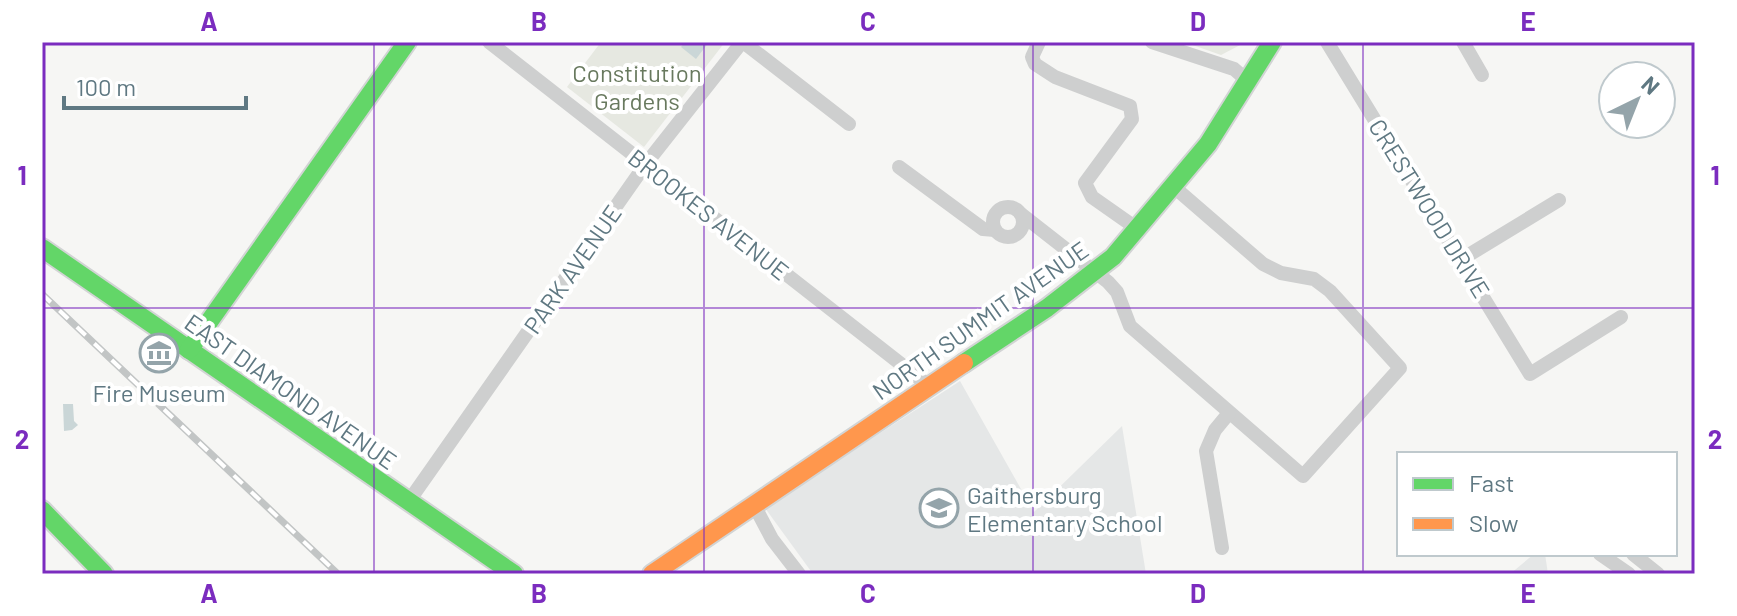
<svg xmlns="http://www.w3.org/2000/svg" width="1737" height="616" font-family="Barlow,sans-serif">
  <style>
    .built { fill: #e5e7e7 }
    .green { fill: #e6e8e1 }
    .water { fill: #cad6d7 }
    .lines { fill: none; stroke-linecap: round; stroke-linejoin: round }
    .fast-casing { stroke: #d2d4d4; stroke-width: 22 }
    .slow-casing { stroke: #d2d4d4; stroke-width: 22 }
    .street { stroke: #cecfcf; stroke-width: 14 }
    .fast { stroke: #63d668; stroke-width: 18 }
    .slow { stroke: #ff974d; stroke-width: 18 }
    .rail-casing { stroke: #c2c5c5; stroke-width: 7 }
    .rail { stroke: #fff; stroke-width: 4; stroke-dasharray: 12; stroke-linecap: butt }
    .grid { fill: none; stroke: #7b2cbf; stroke-width: 2; stroke-opacity: 0.55 }
    .labels { text-anchor: middle; dominant-baseline: central; stroke-width: 8; stroke-linejoin: round; paint-order: stroke }
    .park-label { font-size: 24px; fill: #68795e; stroke: #fff }
    .street-label { font-size: 24px; fill: #5f7882; stroke: #fff }
    .poi-label { font-size: 24px; fill: #5f7882; stroke: #fff }
    .neatline { fill: none; stroke: #7b2cbf; stroke-width: 3 }
    .grid-label { font-size: 26px; text-anchor: middle; font-weight: bold; fill: #7b2cbf }
  </style>
  <rect width="100%" height="100%" fill="#f6f6f4"/>
  <g class="built">
    <path d="M960 381 1034 512 1122 426 1146 574H813L765 508Z"/>
    <path d="M1534 554H1545L1548 574H1510Z"/>
  </g>
  <g class="green">
    <path d="M601 42H725L644 147 567 87Z"/>
    <path d="M1184 42H1246L1221 55Z"/>
  </g>
  <g class="water">
    <path d="M685 42H709L696 59 681 47Z"/>
    <path d="M63 404H73L74 421 78 425 72 430 64 431Z"/>
  </g>
  <g class="lines">
    <defs>
      <g id="fast">
        <path d="M42 248 514 574"/>
        <path d="M189 350 407 42"/>
        <path d="M964 363 1047 308 1113 257 1208 144 1272 42"/>
        <path d="M42 510 104 574"/>
      </g>
      <path id="slow" d="M652 574 964 363"/>
    </defs>
    <use href="#fast" class="fast-casing"/>
    <use href="#slow" class="slow-casing"/>
    <g class="street">
      <path d="M489 42 929 386"/>
      <path d="M743 42 849 124"/>
      <path d="M1039 42 1032 57 1035 64 1055 77 1130 106 1132 119 1085 183 1092 197 1139 230"/>
      <path d="M1152 42 1234 69 1249 82"/>
      <path d="M1327 42 1530 374 1621 317"/>
      <path d="M1463 42 1482 75"/>
      <path d="M899 167 983 229 995 230"/>
      <circle cx="1008" cy="222" r="15"/>
      <path d="M1021 214 1108 282 1117 292 1130 326 1303 476 1400 368 1330 291 1314 279 1281 273 1263 264 1174 187"/>
      <path d="M1462 259 1559 200"/>
      <path d="M409 501 645 165 742 42"/>
      <path d="M753 503 772 539 799 574"/>
      <path d="M1222 548 1206 451 1215 430 1229 413"/>
      <path d="M1600 554 1629 574"/>
      <path d="M1633 554 1658 574"/>
    </g>
    <use href="#fast" class="fast"/>
    <use href="#slow" class="slow"/>
    <defs>
      <path id="rail" d="M42 294 338 574"/>
    </defs>
    <use href="#rail" class="rail-casing"/>
    <use href="#rail" class="rail"/>
  </g>
  <path class="grid" d="M374 42V574M704 42V574M1033 42V574M1363 42V574M42 308H1695"/>
  <defs>
    <symbol id="museum-ring" viewBox="-11 -11 22 22"><circle r="9.5" fill="#fff" stroke="#94a4aa" stroke-width="1.5"/><path d="M0-6L6-3V-2H-6V-3ZM-5-1h2V3h-2ZM-1-1h2V3h-2ZM3-1h2V3H3ZM-6 4H6V6H-6Z" fill="#94a4aa"/></symbol>
    <symbol id="school-ring" viewBox="-11 -11 22 22"><circle r="9.5" fill="#fff" stroke="#94a4aa" stroke-width="1.5"/><path d="M0-5L7-2L0 1L-7-2ZM-4 1L0 2.5L4 1V4Q0 6-4 4Z" fill="#94a4aa"/></symbol>
  </defs>
  <g fill-rule="evenodd">
    <use href="#museum-ring" x="137" y="331" width="44" height="44"/>
    <use href="#school-ring" x="917" y="486" width="44" height="44"/>
  </g>
  <g class="labels">
    <g class="park-label">
      <text x="637" y="72">Constitution<tspan x="637" dy="28">Gardens</tspan></text>
    </g>
    <g class="street-label">
      <text transform="translate(1430 208) rotate(58)">CRESTWOOD DRIVE</text>
      <text transform="translate(709 214) rotate(38)">BROOKES AVENUE</text>
      <text transform="translate(572 269) rotate(-55)">PARK AVENUE</text>
      <text transform="translate(980 320) rotate(-35)">NORTH SUMMIT AVENUE</text>
      <text transform="translate(291 391) rotate(35)">EAST DIAMOND AVENUE</text>
    </g>
    <g class="poi-label">
      <text x="159" y="392">Fire Museum</text>
      <text x="967" y="494" text-anchor="start">Gaithersburg<tspan x="967" dy="28">Elementary School</tspan></text>
    </g>
  </g>
  <rect width="1737" height="616" fill="none" stroke="#ffffff" stroke-width="88"/>
  <rect x="1397" y="452" width="280" height="104" fill="#ffffff" stroke="#bfc9cd" stroke-width="2"/>
  <rect x="1413" y="478" width="40" height="12" fill="#63d668" stroke="#bfc9cd" stroke-width="2"/>
  <text x="1469" y="492" font-size="24" fill="#5f7882">Fast</text>
  <rect x="1413" y="518" width="40" height="12" fill="#ff974d" stroke="#bfc9cd" stroke-width="2"/>
  <text x="1469" y="532" font-size="24" fill="#5f7882">Slow</text>
  <g transform="translate(1637 100) rotate(43)"><circle r="38" fill="#ffffff" stroke="#bfc9cd" stroke-width="2"/>
  <path d="M0-6L14 30L0 20L-14 30Z" fill="#94a4aa"/>
  <text y="-12" font-size="22" font-weight="bold" text-anchor="middle" fill="#5f7882">N</text>
  </g>
  <path d="M64 96v12h182v-12" fill="none" stroke="#5f7882" stroke-width="4"/>
  <text x="76" y="96" font-size="24" fill="#5f7882" stroke="#ffffff" stroke-width="6" paint-order="stroke">100 m</text>
  <rect x="44" y="44" width="1649" height="528" class="neatline"/>
  <g class="grid-label">
    <text x="209" y="31">A</text>
    <text x="539" y="31">B</text>
    <text x="868" y="31">C</text>
    <text x="1198" y="31">D</text>
    <text x="1528" y="31">E</text>
    <text x="22" y="185">1</text>
    <text x="1715" y="185">1</text>
    <text x="22" y="449">2</text>
    <text x="1715" y="449">2</text>
    <text x="209" y="603">A</text>
    <text x="539" y="603">B</text>
    <text x="868" y="603">C</text>
    <text x="1198" y="603">D</text>
    <text x="1528" y="603">E</text>
  </g>
</svg>
